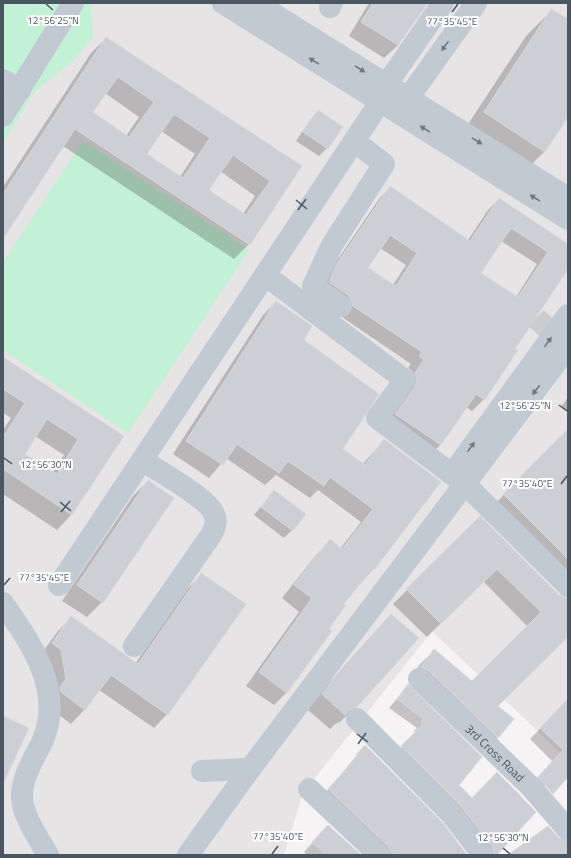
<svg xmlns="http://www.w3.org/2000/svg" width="571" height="858" font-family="'Titillium Web',sans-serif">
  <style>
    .education { fill: #e6e4e5 }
    .green { fill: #c3f1d5 }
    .shadow { fill: #0003; fill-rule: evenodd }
    .building { fill: #cdcfd5; stroke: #d7d9de; fill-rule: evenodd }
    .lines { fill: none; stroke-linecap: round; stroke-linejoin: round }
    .minor-tunnel { stroke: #caccce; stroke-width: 22; stroke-dasharray: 22 11; stroke-linecap: butt }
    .minor { stroke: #c1cad2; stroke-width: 22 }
    .oneway { fill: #6e7983 }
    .ticks { fill: none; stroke: #4a5661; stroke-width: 1.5 }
    .labels { text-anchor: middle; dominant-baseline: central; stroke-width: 4; stroke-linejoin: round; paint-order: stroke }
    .street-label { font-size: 12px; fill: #4a5661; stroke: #fff }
    .ticks-label { font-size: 10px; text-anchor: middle; fill: #4a5661; stroke: #fff; stroke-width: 4; stroke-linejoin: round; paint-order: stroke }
  </style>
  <rect width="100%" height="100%" fill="#f5f3f3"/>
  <path class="education" d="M3 3H568V760L432 631 303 793 284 855H3Z"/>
  <g class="green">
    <path d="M3 3H91L93 37 74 60 34 92 3 144Z"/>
    <path d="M83 141 249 250 128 433 3 350V262Z"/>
  </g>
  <g class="shadow">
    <path d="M369 3H427L398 45 384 58 349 36Z"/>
    <path d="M552 10 568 21V115L545 151 519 177 459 138 526 36Z"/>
    <path d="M106 38 301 166 249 244 234 259 63 146 3 237V187L91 53ZM105 93 139 117 126 136 92 113ZM161 131 195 154 180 177 146 154ZM220 171 255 196 243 214 208 190Z"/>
    <path d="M318 111 342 127 327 148 319 156 296 141 311 119Z"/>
    <path d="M390 187 468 240 488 210 499 199 568 245V268L514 349 516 350 484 399 472 411 466 407 440 445 429 456 385 426 404 386 413 372 408 368 411 364 342 317 325 278 379 199ZM501 241 537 264 516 297 480 273ZM380 248 406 265 393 285 367 268Z"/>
    <path d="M276 302 302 340 342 449 363 464 384 440 440 482 373 569 343 604 287 692 274 705 246 686 299 612 282 598 317 554 330 541 340 549 361 522 318 490 310 498 276 475 265 485 226 458 209 478 173 454 263 315Z"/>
    <path d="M3 358 123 437 72 514 57 530 3 494V430L11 418 3 413ZM35 436 64 455 53 472 24 454Z"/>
    <path d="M568 397V411L561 407Z"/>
    <path d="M568 430V589L489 510Z"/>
    <path d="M148 481 102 602 87 617 62 601 133 496Z"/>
    <path d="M274 491 292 530 284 538 254 515Z"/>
    <path d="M480 518 559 596 568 599V635L497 706 498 737 484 751 414 683 408 681 420 664 434 651 472 682 528 627 483 581 427 637 393 604Z"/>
    <path d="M202 574 167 714 154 728 99 690 84 710 71 724 47 706 39 657 58 631 72 617 135 664 188 588Z"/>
    <path d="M391 615 356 706 340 722 335 724 330 729 308 710 327 685Z"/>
    <path d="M408 686 458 786 472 799 497 773 521 796 533 814 496 855H484L394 755 416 733 414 731 417 728 389 708Z"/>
    <path d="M568 700V763L535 796 528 788 552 761 530 739Z"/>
    <path d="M365 746 466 855H379L320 799Z"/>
    <path d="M319 835 359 855H307L304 852Z"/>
  </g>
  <g class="building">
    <path d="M373 3H428L398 45 361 22Z"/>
    <path d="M551 9 568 19V117L545 152 484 112Z"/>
    <path d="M106 37 302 166 250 245 75 129 3 239V194ZM118 77 154 102 129 137 93 112ZM174 114 210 138 183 178 147 154ZM233 155 270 181 246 215 209 190Z"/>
    <path d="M318 110 343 127 328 149 303 132Z"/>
    <path d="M390 186 470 241 499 198 568 244V269L515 349 518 350 485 400 476 394 441 445 395 414 415 387 417 381 415 373 424 360 419 356 422 352 353 306 349 296 329 282 336 265ZM511 228 548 252 518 297 481 273ZM390 235 417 253 396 286 368 268Z"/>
    <path d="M276 301 312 326 304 340 379 394 343 449 365 465 384 439 441 482 374 570 372 568 344 604 346 605 329 629 332 631 287 693 259 672 312 598 294 585 330 539 342 549 373 509 330 477 324 486 288 461 279 473 237 444 223 465 186 441Z"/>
    <path d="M3 357 124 436 72 515 3 469V437L25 403 3 389ZM47 419 78 439 57 474 25 454Z"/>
    <path d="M568 429V559L503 494Z"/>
    <path d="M148 480 174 498 103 603 77 585Z"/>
    <path d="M274 490 306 514 293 531 261 507Z"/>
    <path d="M480 516 559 595 568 598V637L498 706 514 719 498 738 428 670 421 667 434 649 472 681 541 612 497 569 441 624 406 589Z"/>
    <path d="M201 573 246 604 168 715 111 675 85 710 61 692 60 687 66 679 61 650 52 643 71 616 138 664Z"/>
    <path d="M391 614 419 638 357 707 349 710 345 715 322 694 342 668Z"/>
    <path d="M408 684 482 757 459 785 472 798 497 772 536 812 497 855H495L493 847 461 806 401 746 423 724 421 722 424 719 397 699Z"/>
    <path d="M568 699V777L553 794 538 777 563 750 540 728Z"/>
    <path d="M3 716 29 728 3 784Z"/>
    <path d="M365 745 443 823 467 855H393L388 846 328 789 358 757 356 755Z"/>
    <path d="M328 825 361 855H326L312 842Z"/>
    <path d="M548 826 559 838 568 842V855H508Z"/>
  </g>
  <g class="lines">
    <path class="minor-tunnel" d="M536 318 567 347"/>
    <g class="minor">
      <path d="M223 3 568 219"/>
      <path d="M256 3 568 198"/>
      <path d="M330 7 332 3"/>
      <path d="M3 80 20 90"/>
      <path d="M399 111 476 3"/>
      <path d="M3 116 73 3"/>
      <path d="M265 275 405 380 377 418 465 484 568 586"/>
      <path d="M341 306 313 286 332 245 384 164 354 141"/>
      <path d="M471 476 458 466 568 315"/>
      <path d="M59 585 380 102 386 85 443 3"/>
      <path d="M3 603C31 643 64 690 43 740 35 757 21 778 22 797 22 815 39 839 48 855"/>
      <path d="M134 646 209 538C215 530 218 521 213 512 207 498 157 470 142 460"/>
      <path id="s1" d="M419 679 531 787 568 830"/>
      <path d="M357 719 452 815 483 855"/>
      <path d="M202 771 250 769"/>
      <path d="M309 789 379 855"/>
      <path d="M188 855 250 769 568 347"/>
    </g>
  </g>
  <defs><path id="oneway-solid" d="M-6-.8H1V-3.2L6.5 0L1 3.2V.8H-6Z"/></defs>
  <g class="oneway">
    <use href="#oneway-solid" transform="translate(445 46) rotate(126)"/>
    <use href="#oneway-solid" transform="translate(314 61) rotate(-148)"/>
    <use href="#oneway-solid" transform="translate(360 69) rotate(32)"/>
    <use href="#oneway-solid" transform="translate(425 129) rotate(-148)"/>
    <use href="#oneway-solid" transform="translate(477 141) rotate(32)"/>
    <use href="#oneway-solid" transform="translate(535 198) rotate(-148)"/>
    <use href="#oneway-solid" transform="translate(548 342) rotate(-54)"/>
    <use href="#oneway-solid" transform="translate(536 390) rotate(127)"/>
    <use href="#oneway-solid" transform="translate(471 447) rotate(-54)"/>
  </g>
  <path class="ticks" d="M46 4 53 10M452 12 458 4M296 200 307 209M298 210 306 199M559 405 567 411M4 458 12 464M561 484 567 476M60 502 71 511M61 512 70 501M4 585 10 578M357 734 368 742M358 744 366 733M503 848 510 854M272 854 278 846"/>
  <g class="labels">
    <g class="street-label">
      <text stroke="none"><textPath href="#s1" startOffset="106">3rd Cross Road</textPath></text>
    </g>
  </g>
  <g class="ticks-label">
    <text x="53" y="24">12°56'25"N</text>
    <text x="452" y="25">77°35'45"E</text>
    <text x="525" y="409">12°56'25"N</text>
    <text x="46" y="468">12°56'30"N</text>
    <text x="527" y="487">77°35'40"E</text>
    <text x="44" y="581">77°35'45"E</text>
    <text x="278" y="840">77°35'40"E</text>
    <text x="503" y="841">12°56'30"N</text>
  </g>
  <rect width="571" height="858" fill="none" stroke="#4a5661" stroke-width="8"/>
</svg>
